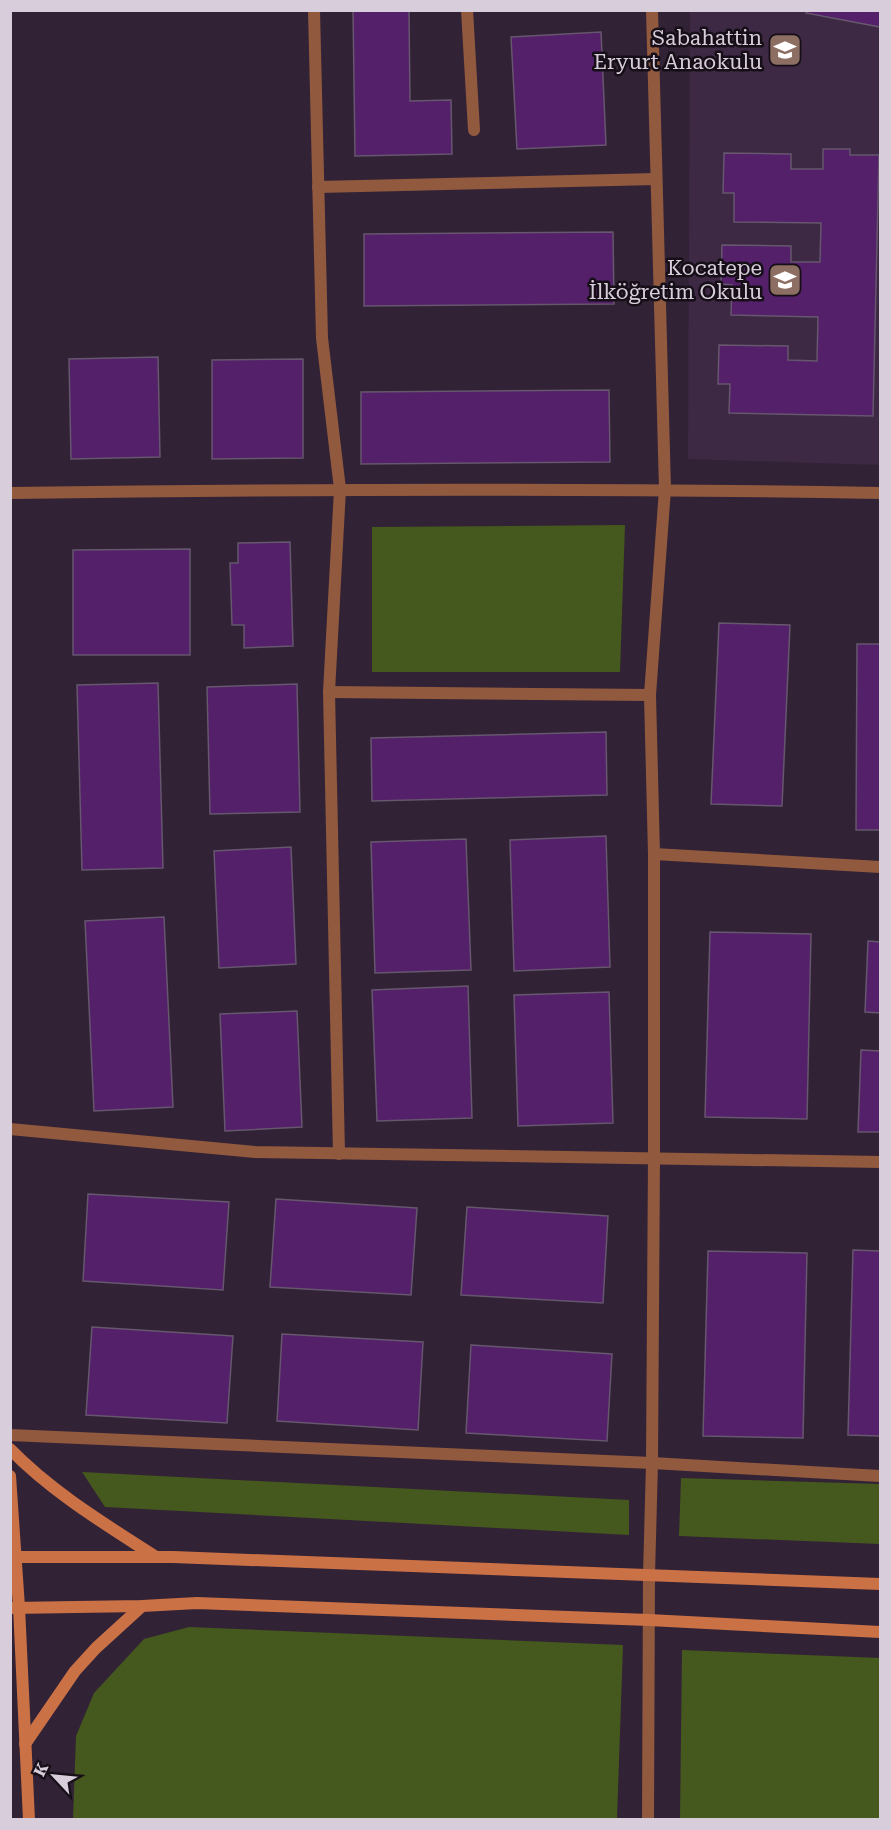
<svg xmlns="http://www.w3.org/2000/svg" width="891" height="1830" font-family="'Roboto Serif',serif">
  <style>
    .built { fill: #3d2943 }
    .green { fill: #45581d }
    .building { fill: #532069; stroke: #66566e; stroke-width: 1.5 }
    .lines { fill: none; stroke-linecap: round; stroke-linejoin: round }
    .lane { stroke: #91593e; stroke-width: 12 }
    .street { stroke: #91593e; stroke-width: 12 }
    .secondary { stroke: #cb7146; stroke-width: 12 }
    .labels { text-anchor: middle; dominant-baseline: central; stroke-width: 5; stroke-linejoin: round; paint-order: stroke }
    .poi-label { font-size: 21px; fill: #d8cedb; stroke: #160f18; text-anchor: end }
  </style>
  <rect width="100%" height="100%" fill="#322236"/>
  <path class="built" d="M690 11H880V465L688 459Z"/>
  <g class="green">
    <path d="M625 525 620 672H372V527Z"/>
    <path d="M82 1472 629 1500V1535L105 1507Z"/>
    <path d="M681 1478 880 1484V1544L679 1536Z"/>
    <path d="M189 1627 623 1645 617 1819H73L76 1736 94 1693 144 1639Z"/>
    <path d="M682 1650 880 1658V1819H680Z"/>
  </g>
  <g class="building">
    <path d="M353 10H409L410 101 451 100 452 154 355 156Z"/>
    <path d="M807 10H880V27L806 13Z"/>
    <path d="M601 32 606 145 517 149 511 37Z"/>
    <path d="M823 149H850V155H879L873 416 729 413 730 384H718L719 345 788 346V360L817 361 818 317 731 315 732 285 721 284 722 245 791 246V262H820L821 223 734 222V193H723L724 153 791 154V169H823Z"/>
    <path d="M613 232 614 304 364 306V234Z"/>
    <path d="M158 357 160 457 71 459 69 359Z"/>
    <path d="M303 359V458L212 459V360Z"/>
    <path d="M609 390 610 462 361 464V392Z"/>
    <path d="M290 542 293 646 244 648V625H232L230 563H238V543Z"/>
    <path d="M190 549V655H73V550Z"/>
    <path d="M719 623 790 625 782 806 711 804Z"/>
    <path d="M857 644H880V830H856Z"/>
    <path d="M158 683 163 868 82 870 77 685Z"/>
    <path d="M297 684 300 812 210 814 207 687Z"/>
    <path d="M606 732 607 795 372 801 371 738Z"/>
    <path d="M606 836 610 967 514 971 510 840Z"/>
    <path d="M466 839 471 970 375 973 371 842Z"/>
    <path d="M291 847 296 964 219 968 214 851Z"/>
    <path d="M164 917 173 1107 94 1111 85 921Z"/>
    <path d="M710 932 811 934 807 1119 705 1117Z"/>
    <path d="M868 941 880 942V1013L865 1012Z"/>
    <path d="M468 986 472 1118 377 1121 372 990Z"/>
    <path d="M609 992 613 1123 518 1126 514 995Z"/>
    <path d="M297 1011 302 1127 225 1131 220 1014Z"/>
    <path d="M861 1050 880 1051V1132H858Z"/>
    <path d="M88 1194 229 1202 223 1290 83 1281Z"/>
    <path d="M276 1199 417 1208 411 1295 270 1287Z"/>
    <path d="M467 1207 608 1216 603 1303 461 1295Z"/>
    <path d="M853 1250 880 1251V1436L848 1435Z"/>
    <path d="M708 1251 807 1253 803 1438 703 1436Z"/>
    <path d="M92 1327 233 1336 227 1423 86 1415Z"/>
    <path d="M282 1334 423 1342 418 1430 277 1421Z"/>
    <path d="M471 1345 612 1354 607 1441 466 1433Z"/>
  </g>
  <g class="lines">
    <path class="lane" d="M467 10 474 130"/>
    <g class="street">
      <path d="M314 10 322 338 340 489 329 692 339 1154"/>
      <path d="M318 187 656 179"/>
      <path d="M10 493C301 489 590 488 880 493"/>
      <path d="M329 692 650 695"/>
      <path d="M654 854 880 867"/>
      <path d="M10 1129 255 1152 880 1162"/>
      <path d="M10 1435 652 1463 880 1476"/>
      <path d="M648 1820 649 1575 652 1463 654 1157V854L650 695 665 489 652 10"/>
    </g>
    <g class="secondary">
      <path d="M10 1449C53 1493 105 1524 156 1557"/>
      <path d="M10 1476 19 1607 29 1820"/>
      <path d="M10 1557H173L880 1584"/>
      <path d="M10 1608 142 1606 197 1603 649 1620 880 1632"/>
      <path d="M25 1744 75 1671 96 1648 142 1606"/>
    </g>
  </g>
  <defs>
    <symbol id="school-square" viewBox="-11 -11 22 22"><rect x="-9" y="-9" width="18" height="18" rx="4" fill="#8d6e63" stroke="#160f18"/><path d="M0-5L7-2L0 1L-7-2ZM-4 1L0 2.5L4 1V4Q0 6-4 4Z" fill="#fff"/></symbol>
  </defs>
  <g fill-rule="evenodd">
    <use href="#school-square" x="766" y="31" width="38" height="38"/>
    <use href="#school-square" x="766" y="261" width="38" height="38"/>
  </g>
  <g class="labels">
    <g class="poi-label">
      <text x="762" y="38">Sabahattin<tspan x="762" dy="24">Eryurt Anaokulu</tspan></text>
      <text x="762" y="268">Kocatepe<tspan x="762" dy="24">İlköğretim Okulu</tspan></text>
    </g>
  </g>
  <rect width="891" height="1830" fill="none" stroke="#d8cedb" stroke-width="24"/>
  <g transform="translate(54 1776) rotate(296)" stroke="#160f18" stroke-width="4.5" paint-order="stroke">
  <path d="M0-4.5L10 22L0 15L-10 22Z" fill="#d8cedb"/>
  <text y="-9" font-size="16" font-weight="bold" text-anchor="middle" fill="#d8cedb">K</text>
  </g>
</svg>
